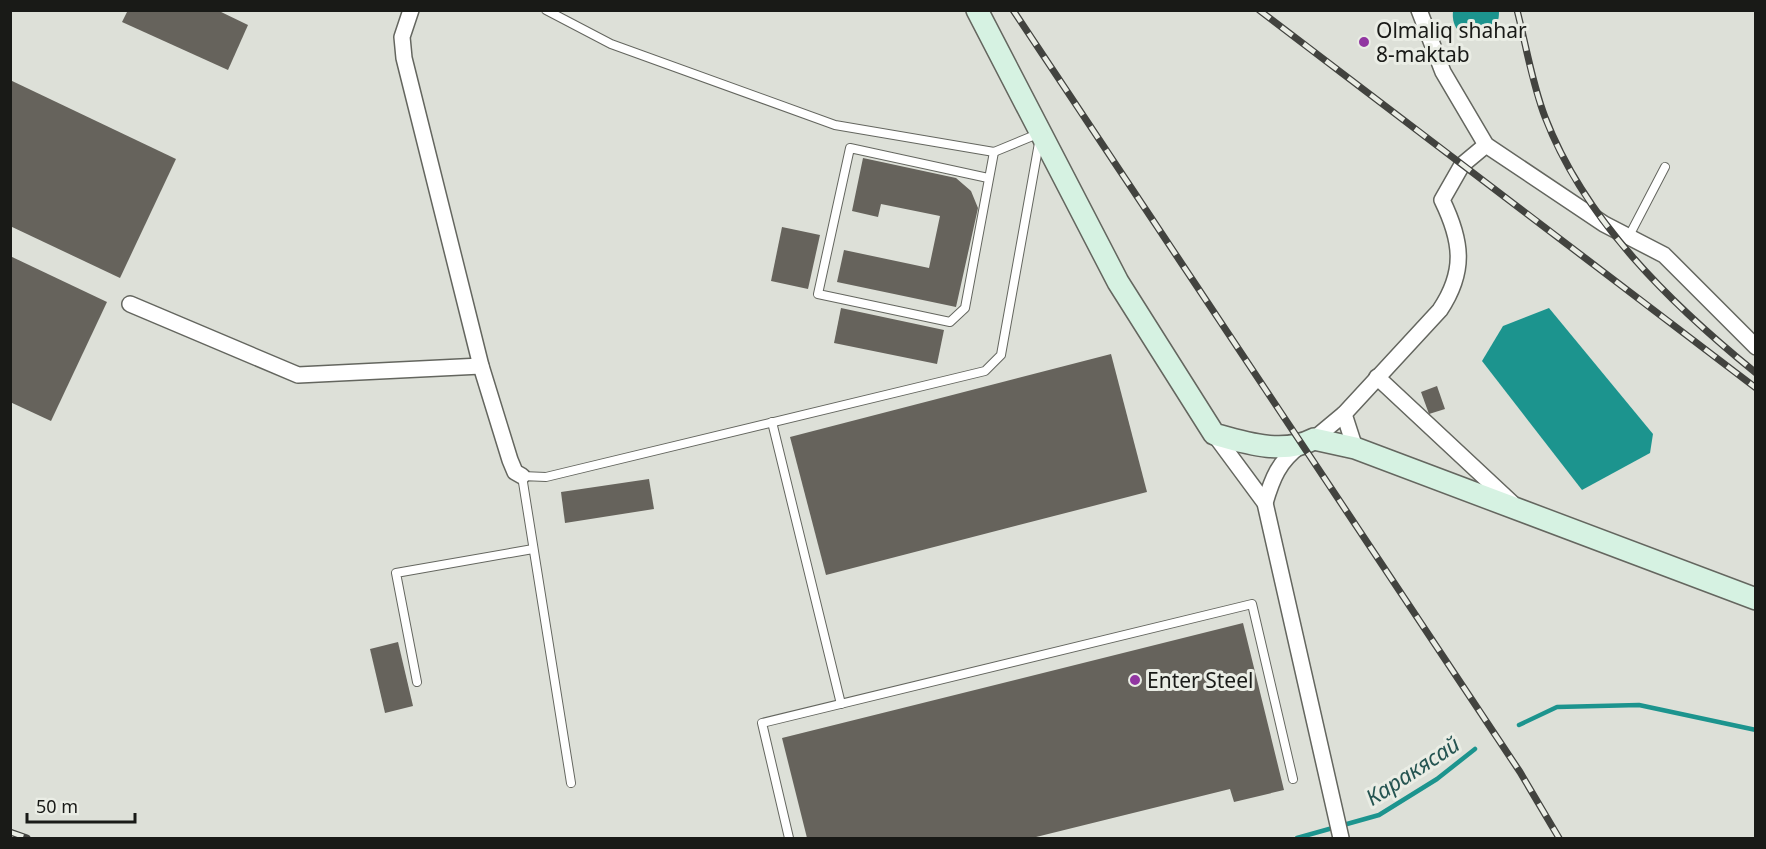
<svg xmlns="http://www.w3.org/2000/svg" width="1766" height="849" font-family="'Noto Sans',sans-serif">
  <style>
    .water { fill: #1c948e }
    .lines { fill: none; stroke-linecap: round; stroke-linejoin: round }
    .stream { stroke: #1c948e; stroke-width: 4.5 }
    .building { fill: #66635c }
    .lane-casing { stroke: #64665f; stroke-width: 10 }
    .street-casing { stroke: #64665f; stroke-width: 18 }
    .secondary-casing { stroke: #64665f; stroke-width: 24 }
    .lane { stroke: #fff; stroke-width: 8 }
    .street { stroke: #fff; stroke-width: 15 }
    .secondary { stroke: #d6f2e2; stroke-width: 21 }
    .rail-casing { stroke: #42433f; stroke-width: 7 }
    .rail { stroke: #eaede5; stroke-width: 4.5; stroke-dasharray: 14; stroke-linecap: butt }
    .poi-dot { fill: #9136a1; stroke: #eaede5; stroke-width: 2 }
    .labels { text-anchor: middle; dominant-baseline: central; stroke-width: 6; stroke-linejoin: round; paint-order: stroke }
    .poi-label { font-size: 21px; fill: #191a17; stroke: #eaede5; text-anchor: start }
    .water-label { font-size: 22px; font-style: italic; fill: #255451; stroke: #eaede5 }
  </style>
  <rect width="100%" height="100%" fill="#dde0d8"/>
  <g class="water">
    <path d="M1453 11H1499C1500 49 1449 46 1453 11Z"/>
    <path d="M1549 308 1653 434 1650 453 1582 490 1482 361 1503 326Z"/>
  </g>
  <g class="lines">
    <g class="stream">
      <path d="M1519 725 1557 707 1639 705 1756 730"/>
      <path d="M1297 838 1379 815 1437 779 1475 749"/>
    </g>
  </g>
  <g class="building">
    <path d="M128 10H217L248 25 228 70 122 22Z"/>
    <path d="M10 80 176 159 120 278 10 226Z"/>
    <path d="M863 158 956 178 971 191 978 208 956 307 837 282 844 250 929 268 940 216 881 204 878 217 852 211Z"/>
    <path d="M782 227 820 235 808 289 771 281Z"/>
    <path d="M10 256 107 302 51 421 10 402Z"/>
    <path d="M841 308 944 330 937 364 834 343Z"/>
    <path d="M1111 354 1147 492 826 575 790 437Z"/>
    <path d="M1437 386 1445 409 1429 414 1421 392Z"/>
    <path d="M649 479 654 509 565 523 561 492Z"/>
    <path d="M1243 623 1284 790 1234 802 1230 789 1032 838H807L782 738Z"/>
    <path d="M398 642 413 706 385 713 370 649Z"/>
  </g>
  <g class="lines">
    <defs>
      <g id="lane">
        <path d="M546 10 611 44 835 125 994 152 1040 133"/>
        <path d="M988 178 850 148 818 294 950 322 965 308 994 152"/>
        <path d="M1629 236 1665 167"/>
        <path d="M772 422 841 704"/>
        <path d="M417 682 396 573 533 549"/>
        <path d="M571 783 522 476 546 477 985 371 1001 355 1039 143"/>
        <path d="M789 838 762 723 1252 604 1293 779"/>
      </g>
      <g id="street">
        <path d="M411 10 402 37 404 58 481 366 510 460 515 472 522 476"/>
        <path d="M1419 10 1443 72 1486 145 1604 224 1664 255 1756 347"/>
        <path d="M130 304 298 375 481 366"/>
        <path d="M1377 377 1512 503"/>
        <path d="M1344 414 1355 448"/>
        <path d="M1214 434 1265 503 1341 838"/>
        <path d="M1314 439 1344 414 1440 310C1466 271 1462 241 1442 200L1462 165 1486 145"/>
        <path d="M1265 503C1272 479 1279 461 1300 446"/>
      </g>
      <path id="secondary" d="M977 10 1118 282 1214 434C1246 443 1283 455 1314 439L1355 448 1756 599"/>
    </defs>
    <use href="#lane" class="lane-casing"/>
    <use href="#street" class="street-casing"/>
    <use href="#secondary" class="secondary-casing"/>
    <use href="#lane" class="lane"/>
    <use href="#street" class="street"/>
    <use href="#secondary" class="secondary"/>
    <defs>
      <g id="rail">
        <path d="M1013 10 1520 772 1559 838"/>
        <path d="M1259 10 1756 388"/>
        <path d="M1517 10C1526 45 1532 83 1545 117 1585 221 1671 304 1756 373"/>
        <path d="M10 832 27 838"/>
      </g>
    </defs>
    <use href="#rail" class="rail-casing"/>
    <use href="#rail" class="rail"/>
  </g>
  <g class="poi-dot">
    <circle cx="1364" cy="42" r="6"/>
    <circle cx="1135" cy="680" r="6"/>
  </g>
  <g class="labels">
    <g class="poi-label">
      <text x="1376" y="30">Olmaliq shahar<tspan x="1376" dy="24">8-maktab</tspan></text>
      <text x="1147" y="680">Enter Steel</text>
    </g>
    <g class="water-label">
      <text transform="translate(1412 770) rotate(-33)">Каракясай</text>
    </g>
  </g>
  <rect width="1766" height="849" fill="none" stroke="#191a17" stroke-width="24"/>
  <path d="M27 813v9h108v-9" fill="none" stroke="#191a17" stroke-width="3"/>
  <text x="36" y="813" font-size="18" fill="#191a17" stroke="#eaede5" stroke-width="4.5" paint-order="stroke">50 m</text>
</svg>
